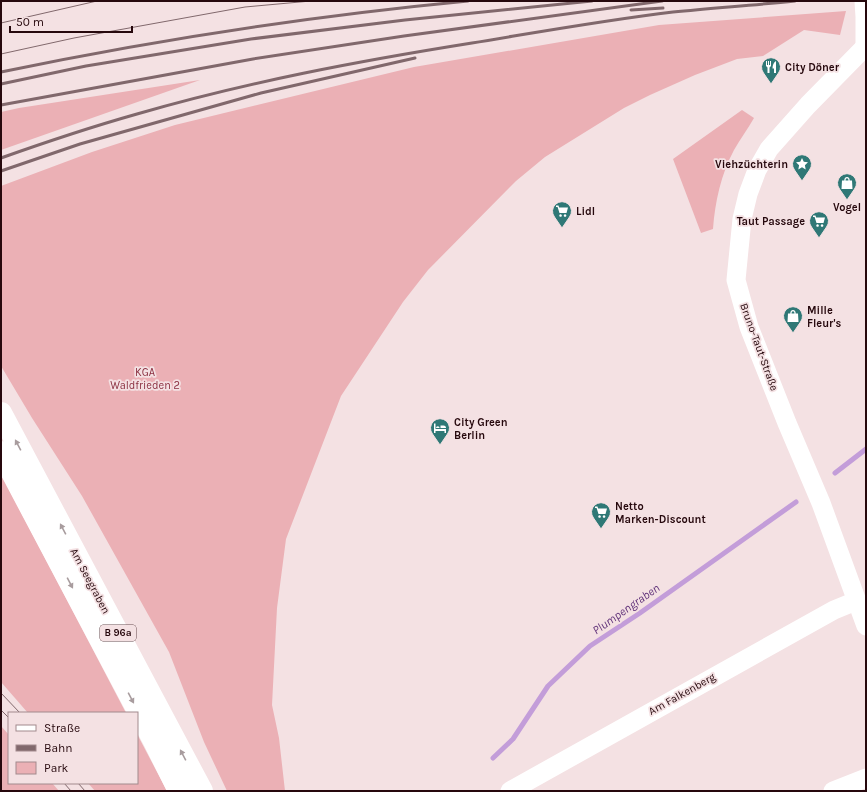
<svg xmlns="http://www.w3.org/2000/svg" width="867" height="792" font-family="Karla,sans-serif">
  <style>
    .green { fill: #ebb0b5 }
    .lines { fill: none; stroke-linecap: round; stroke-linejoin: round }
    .stream { stroke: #c39dd9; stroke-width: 5 }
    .minor { stroke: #fff; stroke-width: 19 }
    .major { stroke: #fff; stroke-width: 22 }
    .tram { stroke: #81686c; stroke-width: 1 }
    .rail { stroke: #81686c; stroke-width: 3 }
    .oneway { fill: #a89c9e }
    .labels { text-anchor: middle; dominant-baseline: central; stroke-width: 3.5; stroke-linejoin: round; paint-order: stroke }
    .shield { fill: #f4e1e3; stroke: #64494d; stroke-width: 1 }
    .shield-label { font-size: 10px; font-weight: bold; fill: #26080d }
    .poi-label { font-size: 11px; font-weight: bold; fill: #26080d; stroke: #f4e1e3; text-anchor: start }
    .street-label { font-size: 11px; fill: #26080d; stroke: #f4e1e3 }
    .park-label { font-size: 11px; fill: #8b3041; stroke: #f4e1e3 }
    .water-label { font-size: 12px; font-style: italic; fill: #603179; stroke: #f4e1e3 }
  </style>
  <rect width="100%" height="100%" fill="#f4e1e3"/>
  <g class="green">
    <path d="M846 11 840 35 804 30 763 56 737 59 695 75 650 95 624 108 545 157 516 181 428 270 403 302 341 396 286 539 277 608 272 705 279 738 285 791H227L204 742 169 652 82 496 32 418 1 366V186L92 152 175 125 414 67 659 25Z"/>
    <path d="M200 80 1 150V112L19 108Z"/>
    <path d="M742 110 754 118C748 129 740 139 734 150 721 174 715 202 713 229L701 233 673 159Z"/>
    <path d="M1 474 126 713H28L1 682Z"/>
    <path d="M1 726 9 735V783H52L59 791H1Z"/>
    <path d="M137 734 167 791H95L88 783H137Z"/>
  </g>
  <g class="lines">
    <g class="stream">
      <path d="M835 473 866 449"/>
      <path d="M493 758 513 739 548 686 590 646 640 613 796 502"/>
    </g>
    <g class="minor">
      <path d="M864 1 865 17V47"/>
      <path d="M865 47 808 105 769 149 757 170 748 194 742 219 736 280 749 327 787 423 821 503 866 626"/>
      <path d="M510 791 834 610 856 601"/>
      <path d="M833 791 866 778"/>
    </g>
    <g class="major">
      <path d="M1 413 202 791"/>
      <path d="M1 452 154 741 179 791"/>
    </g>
    <g class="tram">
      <path d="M1 23 97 1"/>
      <path d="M1 54 74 38 245 7 311 1"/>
      <path d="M1 693 20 713"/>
      <path d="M1 710 9 718"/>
      <path d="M64 783 71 791"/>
      <path d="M78 783 85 791"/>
    </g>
    <g class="rail">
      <path d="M631 10 663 8"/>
      <path d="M1 72C155 40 311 16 468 1"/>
      <path d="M1 84 86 66 251 39 405 20 592 1"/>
      <path d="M1 105 253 59 404 36 662 1"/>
      <path d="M1 158C46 142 91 127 137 114 247 82 359 61 472 43 539 32 606 20 673 12 714 8 755 5 795 1"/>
      <path d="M1 171 80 144 261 93 415 58"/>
    </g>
  </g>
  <defs><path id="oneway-solid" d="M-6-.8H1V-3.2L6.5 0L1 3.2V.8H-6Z"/></defs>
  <g class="oneway">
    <use href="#oneway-solid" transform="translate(18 445) rotate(-118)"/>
    <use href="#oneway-solid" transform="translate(63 529) rotate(-118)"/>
    <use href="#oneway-solid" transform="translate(70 583) rotate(62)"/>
    <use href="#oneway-solid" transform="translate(131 698) rotate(62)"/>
    <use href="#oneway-solid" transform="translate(183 755) rotate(-118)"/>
  </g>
  <defs>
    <symbol id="restaurant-pin" viewBox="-11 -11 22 30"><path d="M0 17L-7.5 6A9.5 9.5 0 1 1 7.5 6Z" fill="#2f7876" stroke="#f4e1e3"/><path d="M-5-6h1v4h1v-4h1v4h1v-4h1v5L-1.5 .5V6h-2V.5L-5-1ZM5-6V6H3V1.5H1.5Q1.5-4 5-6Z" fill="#fff"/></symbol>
    <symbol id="sight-pin" viewBox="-11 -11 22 30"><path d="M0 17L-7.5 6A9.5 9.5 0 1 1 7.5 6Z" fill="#2f7876" stroke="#f4e1e3"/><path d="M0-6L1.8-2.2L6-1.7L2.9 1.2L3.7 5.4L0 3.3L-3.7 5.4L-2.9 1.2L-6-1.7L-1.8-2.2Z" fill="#fff"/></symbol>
    <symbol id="shop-pin" viewBox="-11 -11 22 30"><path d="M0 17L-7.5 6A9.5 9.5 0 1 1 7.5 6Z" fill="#2f7876" stroke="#f4e1e3"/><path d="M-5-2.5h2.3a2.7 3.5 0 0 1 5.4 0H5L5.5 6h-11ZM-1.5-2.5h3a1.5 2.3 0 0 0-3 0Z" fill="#fff"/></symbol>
    <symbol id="supermarket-pin" viewBox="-11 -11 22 30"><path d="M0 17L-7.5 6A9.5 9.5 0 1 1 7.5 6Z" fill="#2f7876" stroke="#f4e1e3"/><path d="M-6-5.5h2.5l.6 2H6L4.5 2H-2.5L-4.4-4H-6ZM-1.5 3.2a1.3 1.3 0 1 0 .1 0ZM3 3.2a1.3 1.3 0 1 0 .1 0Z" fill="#fff"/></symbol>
    <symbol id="hotel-pin" viewBox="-11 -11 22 30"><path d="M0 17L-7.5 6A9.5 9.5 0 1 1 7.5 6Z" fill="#2f7876" stroke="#f4e1e3"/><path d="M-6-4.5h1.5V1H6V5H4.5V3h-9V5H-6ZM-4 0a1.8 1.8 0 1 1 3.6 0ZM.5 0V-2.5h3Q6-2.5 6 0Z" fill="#fff"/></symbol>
  </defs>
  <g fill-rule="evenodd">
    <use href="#restaurant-pin" x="760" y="56" width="22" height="30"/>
    <use href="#sight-pin" x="791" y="153" width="22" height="30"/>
    <use href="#shop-pin" x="836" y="172" width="22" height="30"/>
    <use href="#supermarket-pin" x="551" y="200" width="22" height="30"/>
    <use href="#supermarket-pin" x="808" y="210" width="22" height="30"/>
    <use href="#shop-pin" x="782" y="305" width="22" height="30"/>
    <use href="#hotel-pin" x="429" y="417" width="22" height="30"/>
    <use href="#supermarket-pin" x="590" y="501" width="22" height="30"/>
  </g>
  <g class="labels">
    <rect class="shield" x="100" y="625" width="36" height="16" rx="3"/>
    <g class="shield-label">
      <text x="118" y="633">B 96a</text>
    </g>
    <g class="poi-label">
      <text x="785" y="67">City Döner</text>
      <text x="788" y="164" text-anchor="end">Viehzüchterin</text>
      <text x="847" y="207" text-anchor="middle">Vogel</text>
      <text x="576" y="211">Lidl</text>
      <text x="805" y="221" text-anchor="end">Taut Passage</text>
      <text x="807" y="310">Mille<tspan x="807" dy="13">Fleur's</tspan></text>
      <text x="454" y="422">City Green<tspan x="454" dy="13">Berlin</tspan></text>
      <text x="615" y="506">Netto<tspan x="615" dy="13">Marken-Discount</tspan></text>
    </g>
    <g class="street-label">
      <text transform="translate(759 347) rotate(70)">Bruno-Taut-Straße</text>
      <text transform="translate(90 581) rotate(62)">Am Seegraben</text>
      <text transform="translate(682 694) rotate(-29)">Am Falkenberg</text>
    </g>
    <g class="park-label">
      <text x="145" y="372">KGA<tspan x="145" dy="13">Waldfrieden 2</tspan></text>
    </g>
    <g class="water-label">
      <text transform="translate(626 609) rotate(-35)">Plumpengraben</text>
    </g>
  </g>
  <rect width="867" height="792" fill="none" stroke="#26080d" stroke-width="4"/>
  <rect x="8" y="712" width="130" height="72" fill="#f4e1e3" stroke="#a28a8d"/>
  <rect x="16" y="725" width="20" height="6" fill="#ffffff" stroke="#a28a8d"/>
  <text x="44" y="732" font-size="12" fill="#26080d">Straße</text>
  <rect x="16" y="745" width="20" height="6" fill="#81686c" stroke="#a28a8d"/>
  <text x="44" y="752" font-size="12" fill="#26080d">Bahn</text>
  <rect x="16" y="762" width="20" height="12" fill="#ebb0b5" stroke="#a28a8d"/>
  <text x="44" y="772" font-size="12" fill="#26080d">Park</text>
  <path d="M10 26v6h122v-6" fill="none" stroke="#26080d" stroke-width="2"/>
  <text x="16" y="26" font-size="12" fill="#26080d" stroke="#f4e1e3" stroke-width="3" paint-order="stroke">50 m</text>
</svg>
